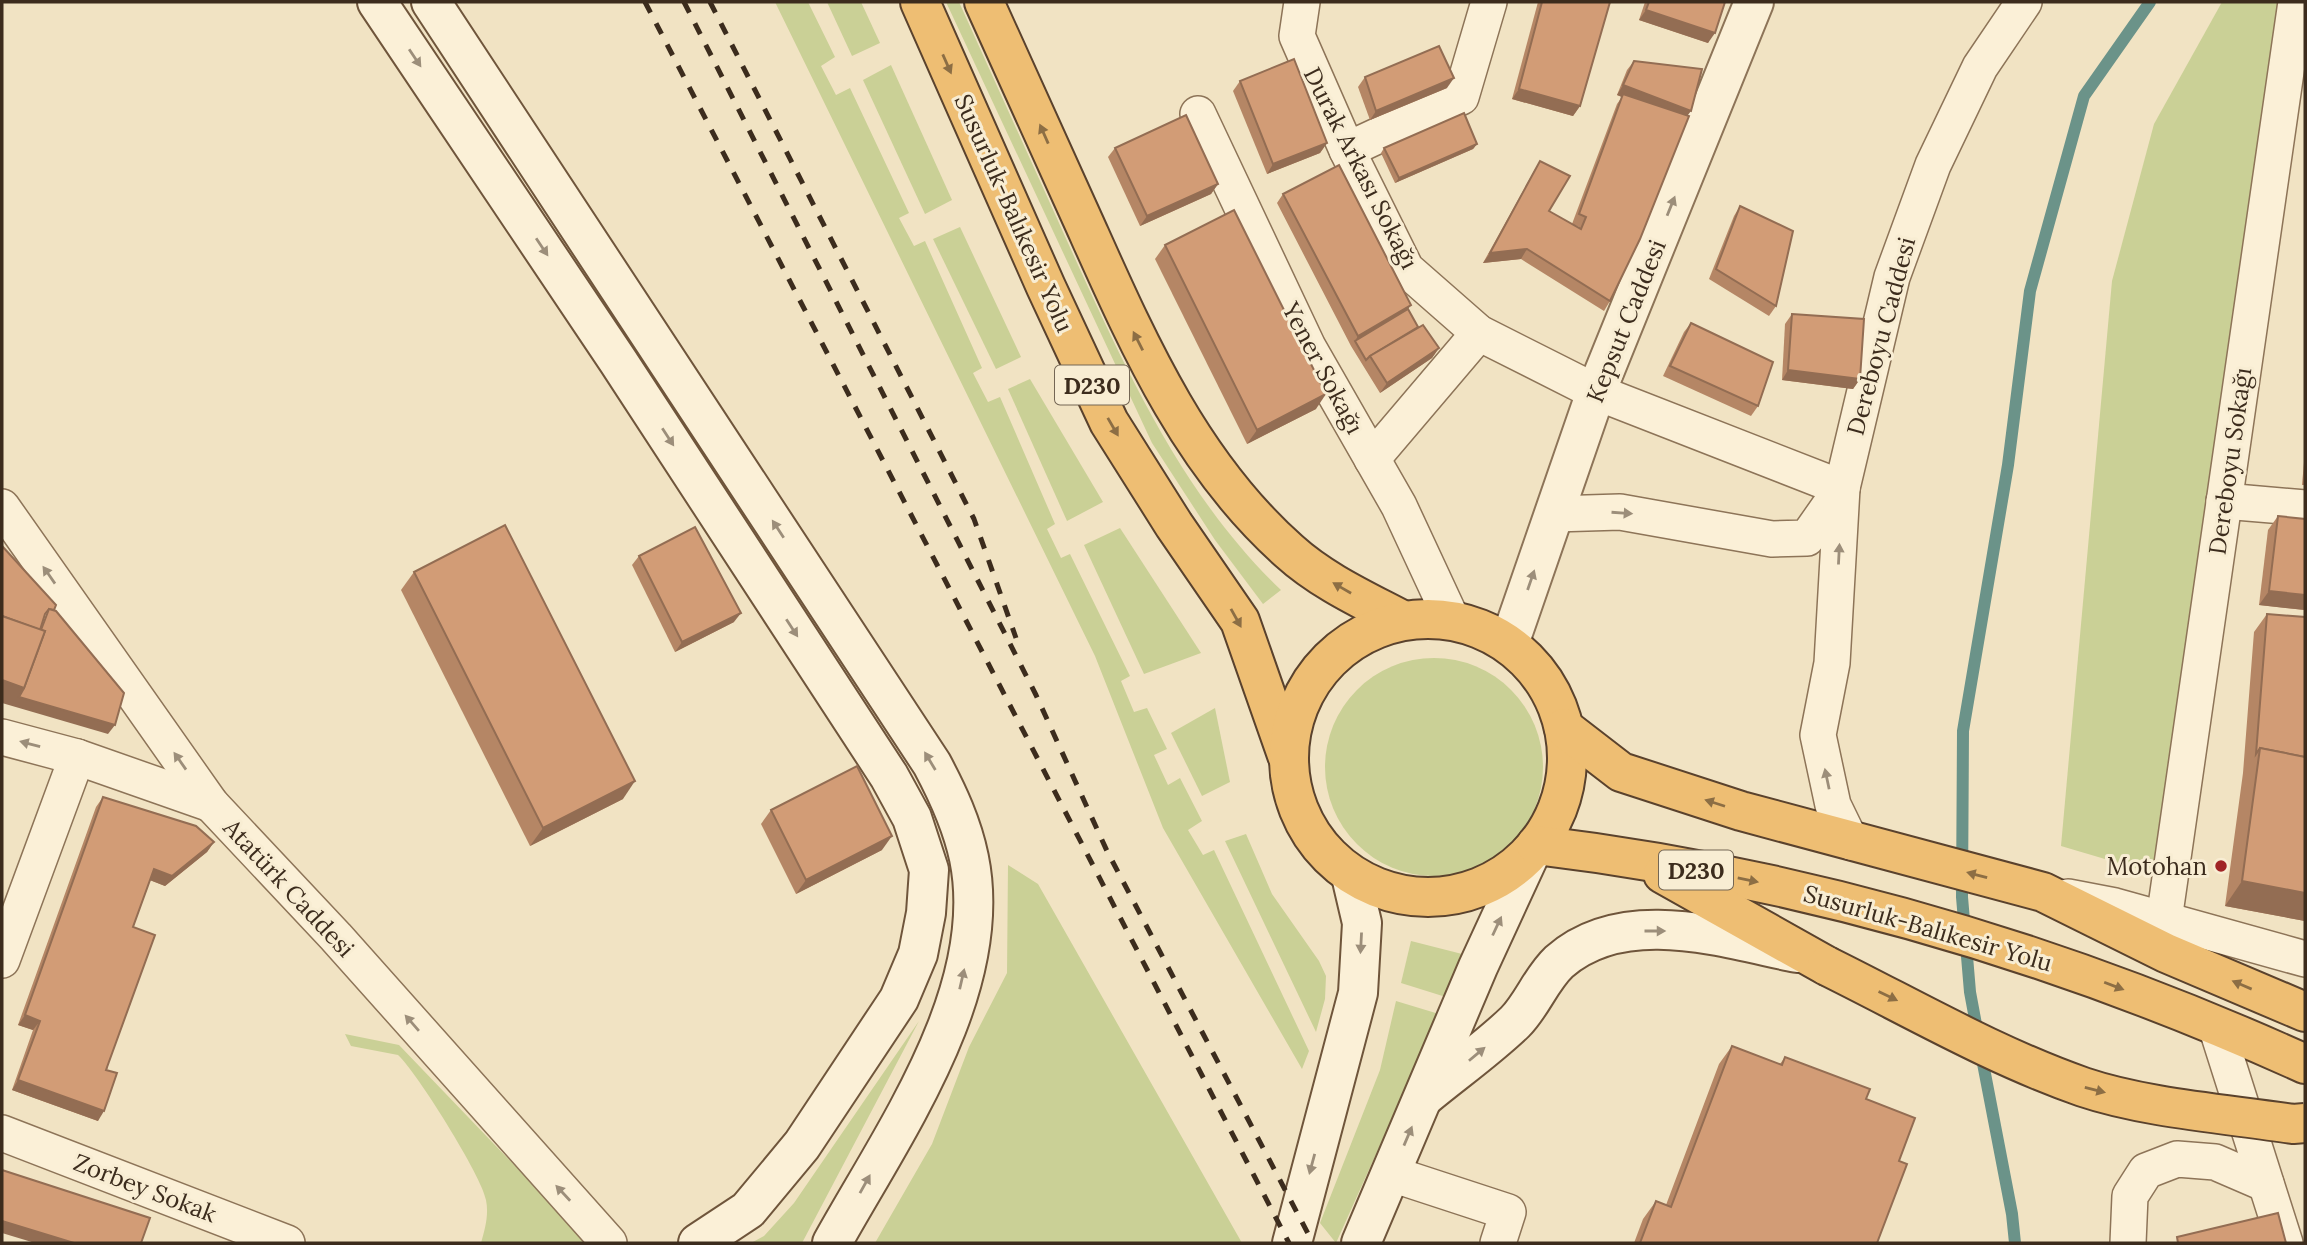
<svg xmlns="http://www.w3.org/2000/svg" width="2307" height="1245" font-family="Lora,serif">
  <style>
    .green { fill: #cad096 }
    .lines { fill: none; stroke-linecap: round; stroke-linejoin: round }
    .stream { stroke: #6b9389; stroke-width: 12 }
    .minor-casing { stroke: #8d7458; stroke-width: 38 }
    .tertiary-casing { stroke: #8d7458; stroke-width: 42 }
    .secondary-casing { stroke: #6f553b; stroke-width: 42 }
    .trunk-casing { stroke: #5a422d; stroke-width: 42 }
    .minor { stroke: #fbf0d7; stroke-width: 35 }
    .tertiary { stroke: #fbf0d7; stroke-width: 38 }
    .secondary { stroke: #fbf0d7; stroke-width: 38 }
    .trunk { stroke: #eebe73; stroke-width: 38 }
    .rail { stroke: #3c2c1d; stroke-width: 5; stroke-dasharray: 12 12; stroke-linecap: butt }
    .trunk-bridge-casing { stroke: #5a422d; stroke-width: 42; stroke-linecap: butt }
    .trunk-bridge { stroke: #eebe73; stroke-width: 38 }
    .wall { fill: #b58665 }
    .shaded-wall { fill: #936d53 }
    .building { fill: #d29c76; stroke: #936d53; stroke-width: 2 }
    .oneway { fill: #9c8e7a }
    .oneway2 { fill: #8c6e44 }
    .poi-dot { fill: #a02425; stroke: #f8edd3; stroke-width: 2.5 }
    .labels { text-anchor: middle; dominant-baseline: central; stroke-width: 6; stroke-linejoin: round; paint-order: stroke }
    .shield { fill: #f8edd3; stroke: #746654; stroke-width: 2 }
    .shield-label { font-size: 23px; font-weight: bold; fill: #3c2c1d }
    .street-label { font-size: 24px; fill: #3c2c1d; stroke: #f8edd3 }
    .poi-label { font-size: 24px; fill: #3c2c1d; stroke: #f8edd3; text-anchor: end }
  </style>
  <rect width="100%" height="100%" fill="#f1e3c3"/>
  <g class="green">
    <path d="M775 2H808L835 57 821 66 836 95 850 88 909 213 899 218 914 246 925 241 982 368 973 373 988 402 1000 397 1055 524 1047 529 1061 558 1070 554 1130 676 1121 681 1134 712 1147 708 1167 749 1154 755 1168 785 1180 778 1202 821 1188 830 1203 855 1214 850 1309 1051 1302 1069 1163 828 1095 656Z"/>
    <path d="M827 2H861L880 43 852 56Z"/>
    <path d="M946 2H959C995 82 1032 163 1068 243 1124 366 1182 496 1281 590L1263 604 1215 540 1152 443Z"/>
    <path d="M2222 2H2286L2159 875 2061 846 2112 281 2154 124Z"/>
    <path d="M891 65 952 200 925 214 863 80Z"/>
    <path d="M960 227 1021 357 996 369 933 239Z"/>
    <path d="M1030 379 1103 502 1067 521 1008 389Z"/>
    <path d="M1120 528 1201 653 1144 674 1084 545Z"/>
    <circle cx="1434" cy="767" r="109"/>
    <path d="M1215 708 1230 782 1202 796 1171 733Z"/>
    <path d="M1246 834 1272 894 1319 961 1326 976 1325 999 1316 1032 1225 841Z"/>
    <path d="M1008 865 1038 884 1242 1243H875L932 1144 969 1047 1007 973Z"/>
    <path d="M1411 941 1466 955 1449 998 1401 983Z"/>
    <path d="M1396 1001 1439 1014 1336 1243 1320 1223 1380 1070Z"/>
    <path d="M919 1021 802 1243H751L764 1236 794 1203Z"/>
    <path d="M345 1034 399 1045 589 1243H481C485 1229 489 1215 486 1200 483 1178 416 1071 398 1055L351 1046Z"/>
  </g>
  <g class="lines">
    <g class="stream">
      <path d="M1978 1035 1970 992 1962 897 1963 731 2008 465 2030 291 2084 96 2150 2"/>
      <path d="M1981 1053 2012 1214 2015 1243"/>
    </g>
    <defs>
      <g id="minor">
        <path d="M1302 2 1297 36 1347 150 1406 269 1479 333 1596 392 1842 488"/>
        <path d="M1198 114 1308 347 1399 506 1452 620"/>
        <path d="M1347 150 1461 97 1489 2"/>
        <path d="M1372 459 1479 333"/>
        <path d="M2224 501 2305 508"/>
        <path d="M2 507 211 804 336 937 609 1243"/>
        <path d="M1554 514 1620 512 1772 539 1807 538 1842 488"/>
        <path d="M2 737 77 757 211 804"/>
        <path d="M1851 842 1833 805 1818 735 1832 663 1842 488 1892 277 1933 165 1980 67 2024 2"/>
        <path d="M2068 897 2115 906 2305 959"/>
        <path d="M2164 920 2296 2"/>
        <path d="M2 960 77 757"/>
        <path d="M2216 1026 2285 1243"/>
        <path d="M2 1133 287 1243"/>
        <path d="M1392 1174 1508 1212 1498 1243"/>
        <path d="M2128 1243 2130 1196 2146 1171 2177 1159 2215 1162 2266 1184"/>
      </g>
      <path id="tertiary" d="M1509 644 1596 392 1754 2"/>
      <g id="secondary">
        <path d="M377 2 618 361 889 776 912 818 929 870 926 913 918 954 899 999 802 1145 748 1210 698 1243"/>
        <path d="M431 2 932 764C948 794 962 824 969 858 996 990 893 1133 832 1243"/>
        <path d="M1424 1097C1454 1072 1487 1049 1515 1022 1532 1005 1541 979 1559 962 1624 905 1723 938 1797 953"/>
        <path d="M1292 1243 1358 993 1362 923 1351 876"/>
        <path d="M1361 1243 1478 967 1531 852"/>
      </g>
      <g id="trunk">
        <path d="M920 2 1046 287 1109 422 1174 525 1240 621 1287 755"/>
        <path d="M984 2C1017 76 1051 150 1085 225 1138 343 1190 463 1289 551 1322 581 1364 600 1402 620"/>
        <circle cx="1428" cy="758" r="139"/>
        <path d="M1564 728 1621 772 1741 811 2043 892 2166 953 2305 1012"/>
        <path d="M1536 845C1803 877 2060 953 2305 1064"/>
        <path d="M1663 874 1827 966"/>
      </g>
    </defs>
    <use href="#minor" class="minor-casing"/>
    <use href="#tertiary" class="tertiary-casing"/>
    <use href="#secondary" class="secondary-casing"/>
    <use href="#trunk" class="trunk-casing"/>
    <use href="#minor" class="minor"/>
    <use href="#tertiary" class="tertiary"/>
    <use href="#secondary" class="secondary"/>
    <use href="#trunk" class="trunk"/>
    <g class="rail">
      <path d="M645 2 1289 1243"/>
      <path d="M684 2 1036 695 1107 851 1313 1243"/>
      <path d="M710 2 974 519 1016 638"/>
    </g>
    <defs>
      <path id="trunk-bridge" d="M1827 966C1910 1007 1994 1056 2083 1087 2145 1108 2227 1114 2293 1124L2305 1123"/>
    </defs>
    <use href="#trunk-bridge" class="trunk-bridge-casing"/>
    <use href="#trunk-bridge" class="trunk-bridge"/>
  </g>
  <g class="wall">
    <path d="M1538 2H1610L1580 106 1573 116 1512 99Z"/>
    <path d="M1645 2H1725L1708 43 1639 20Z"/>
    <path d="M1634 61 1687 116 1610 301 1604 311 1521 259 1483 263 1534 171 1540 161 1549 211 1578 228 1579 227 1572 224 1617 104 1622 97 1617 95 1627 70Z"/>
    <path d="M1365 77 1447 88 1370 120 1358 87Z"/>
    <path d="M1240 81 1327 143 1320 153 1267 174 1233 91Z"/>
    <path d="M1477 144 1473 149 1395 183 1381 153 1384 148Z"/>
    <path d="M1115 148 1218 184 1211 194 1140 226 1108 157Z"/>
    <path d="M1283 194 1408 309 1418 327 1439 348 1432 358 1380 393 1351 346 1277 203Z"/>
    <path d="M1740 206 1776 306 1769 316 1709 279 1734 216Z"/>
    <path d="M1165 245 1316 409 1247 444 1155 259Z"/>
    <path d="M1792 314 1860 379 1853 389 1782 380 1785 324Z"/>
    <path d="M1691 323 1758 406 1751 416 1663 376 1684 332Z"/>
    <path d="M2305 451V485H2302Z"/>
    <path d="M2278 516 2305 610 2259 605 2268 530Z"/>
    <path d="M639 556 734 622 675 652 632 565Z"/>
    <path d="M414 572 623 799 530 846 401 590Z"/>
    <path d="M2267 614 2305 921 2225 906 2243 773 2254 632Z"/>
    <path d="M103 797 214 842 207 852 165 886 150 880 133 927 98 1121 12 1090 33 1030 18 1025 96 807Z"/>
    <path d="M771 810 882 850 796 894 761 824Z"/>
    <path d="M1732 1046 1780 1064 1785 1057 1866 1099 1899 1161 1877 1243H1634L1643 1219 1656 1201 1666 1205 1719 1064Z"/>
  </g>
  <g class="shaded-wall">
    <path d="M1646 10 1715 33 1708 43 1639 20Z"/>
    <path d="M1454 78 1447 88 1370 120 1376 111Z"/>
    <path d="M1623 85 1691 111 1684 120 1623 94 1622 97 1617 95Z"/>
    <path d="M1519 89 1580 106 1573 116 1512 99Z"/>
    <path d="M1327 143 1320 153 1267 174 1273 164Z"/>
    <path d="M1477 144 1473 149 1395 183 1399 178Z"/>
    <path d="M1218 184 1211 194 1140 226 1147 216Z"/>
    <path d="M1527 249 1521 259 1483 263 1490 253Z"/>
    <path d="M1411 305 1404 314 1355 341 1358 336Z"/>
    <path d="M1439 348 1432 358 1380 393 1387 383Z"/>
    <path d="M1788 370 1860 379 1853 389 1782 380Z"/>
    <path d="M1326 394 1316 409 1247 444 1257 430Z"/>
    <path d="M2269 591 2305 595V610L2259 605Z"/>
    <path d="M741 613 734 622 675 652 682 642Z"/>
    <path d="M2 680 24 688 115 725 108 734 2 703Z"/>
    <path d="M635 781 623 799 530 846 543 828Z"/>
    <path d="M892 836 882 850 796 894 806 880Z"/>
    <path d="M214 842 207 852 165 886 147 879 154 869Z"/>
    <path d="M2242 881 2305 893V921L2225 906Z"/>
    <path d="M25 1015 40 1021 33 1030 18 1025Z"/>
    <path d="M18 1080 104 1111 98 1121 12 1090Z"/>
    <path d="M2 1221 74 1243H35L2 1233Z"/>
  </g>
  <g class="building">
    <path d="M1542 2H1610L1580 106 1519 89Z"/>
    <path d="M1649 2H1725L1715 33 1646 10Z"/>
    <path d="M1439 46 1454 78 1376 111 1365 77Z"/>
    <path d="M1294 59 1327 143 1273 164 1240 81Z"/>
    <path d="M1634 61 1702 69 1691 111 1623 85Z"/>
    <path d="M1623 94 1689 116 1640 239 1610 301 1527 249 1490 253 1540 161 1570 176 1549 211 1581 229 1586 217 1579 214Z"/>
    <path d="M1464 113 1477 144 1399 178 1384 148Z"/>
    <path d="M1186 115 1218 184 1147 216 1115 148Z"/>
    <path d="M1339 165 1411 305 1358 336 1283 194Z"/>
    <path d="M1740 206 1793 231 1776 306 1716 269Z"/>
    <path d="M1234 210 1326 394 1257 430 1165 245Z"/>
    <path d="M1408 309 1418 327 1370 356 1366 360 1355 341Z"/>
    <path d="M1792 314 1864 319 1860 379 1788 370Z"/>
    <path d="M1691 323 1773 362 1758 406 1670 366Z"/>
    <path d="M1423 325 1439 348 1387 383 1370 356Z"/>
    <path d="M2278 516 2305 519V595L2269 591Z"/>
    <path d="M505 525 635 781 543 828 414 572Z"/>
    <path d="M695 527 741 613 682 642 639 556Z"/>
    <path d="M3 547 56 605 54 610 49 609 45 614 40 630 2 616V550Z"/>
    <path d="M49 609 56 611 124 693 115 725 19 697 24 688 45 631 41 630Z"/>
    <path d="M2267 614 2305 617V757L2260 748 2256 754Z"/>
    <path d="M2 616 45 631 24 688 2 680Z"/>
    <path d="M2260 748 2305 757V893L2242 881Z"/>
    <path d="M857 766 892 836 806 880 771 810Z"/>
    <path d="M103 797 196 826 214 842 172 876 154 869 133 927 155 935 106 1070 117 1073 104 1111 18 1080 40 1021 25 1015Z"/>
    <path d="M1732 1046 1782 1065 1785 1057 1870 1089 1866 1099 1915 1118 1899 1161 1907 1164 1877 1243H1640L1656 1201 1671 1207Z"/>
    <path d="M2 1170 150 1218 141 1243H74L2 1221Z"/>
    <path d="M2278 1213 2286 1243H2178L2177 1237Z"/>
  </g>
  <defs><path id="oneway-solid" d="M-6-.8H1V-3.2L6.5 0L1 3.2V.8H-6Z" transform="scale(1.75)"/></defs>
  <g class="oneway">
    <use href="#oneway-solid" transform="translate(415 58) rotate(56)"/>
    <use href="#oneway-solid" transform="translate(1671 206) rotate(-68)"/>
    <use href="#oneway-solid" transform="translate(542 247) rotate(56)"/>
    <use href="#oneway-solid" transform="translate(668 437) rotate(57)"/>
    <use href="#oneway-solid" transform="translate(1622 513) rotate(4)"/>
    <use href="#oneway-solid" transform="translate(778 529) rotate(-123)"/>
    <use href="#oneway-solid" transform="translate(1839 554) rotate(-87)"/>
    <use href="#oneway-solid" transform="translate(49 575) rotate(-125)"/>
    <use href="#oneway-solid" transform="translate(1531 580) rotate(-71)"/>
    <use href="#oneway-solid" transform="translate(792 628) rotate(57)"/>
    <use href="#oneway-solid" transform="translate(30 744) rotate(-165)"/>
    <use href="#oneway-solid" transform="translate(180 761) rotate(-125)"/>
    <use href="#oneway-solid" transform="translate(930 761) rotate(-121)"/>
    <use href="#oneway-solid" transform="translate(1827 779) rotate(-102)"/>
    <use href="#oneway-solid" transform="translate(1497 926) rotate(-65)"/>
    <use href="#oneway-solid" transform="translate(1655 931)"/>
    <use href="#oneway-solid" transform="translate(1361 943) rotate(93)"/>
    <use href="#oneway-solid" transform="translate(962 979) rotate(-77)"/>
    <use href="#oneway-solid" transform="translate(412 1023) rotate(-131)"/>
    <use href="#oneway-solid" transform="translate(1477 1054) rotate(-40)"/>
    <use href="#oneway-solid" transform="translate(1408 1136) rotate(-67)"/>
    <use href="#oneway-solid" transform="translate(1312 1164) rotate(105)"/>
    <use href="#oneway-solid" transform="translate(865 1184) rotate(-61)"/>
    <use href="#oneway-solid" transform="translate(563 1193) rotate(-133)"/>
  </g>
  <g class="oneway2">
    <use href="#oneway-solid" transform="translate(947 64) rotate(66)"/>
    <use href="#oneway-solid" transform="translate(1044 134) rotate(-114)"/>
    <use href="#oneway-solid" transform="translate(1138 341) rotate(-117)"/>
    <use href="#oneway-solid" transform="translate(1113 427) rotate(60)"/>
    <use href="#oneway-solid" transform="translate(1342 588) rotate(-150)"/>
    <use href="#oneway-solid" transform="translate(1236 618) rotate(61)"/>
    <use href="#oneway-solid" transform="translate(1715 803) rotate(-162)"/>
    <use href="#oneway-solid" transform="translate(1977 875) rotate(-165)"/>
    <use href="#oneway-solid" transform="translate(1748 880) rotate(12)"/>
    <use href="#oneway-solid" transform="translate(2242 985) rotate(-157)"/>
    <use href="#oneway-solid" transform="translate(2114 986) rotate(21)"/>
    <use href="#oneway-solid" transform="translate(1888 996) rotate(26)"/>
    <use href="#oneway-solid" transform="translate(2095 1090) rotate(14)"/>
  </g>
  <circle class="poi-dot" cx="2221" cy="866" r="7"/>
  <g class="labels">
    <g class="shield">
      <rect x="1055" y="365.5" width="74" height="39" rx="5"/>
      <rect x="1659" y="850.5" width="74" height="39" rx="5"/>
    </g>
    <g class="shield-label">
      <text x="1092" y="385">D230</text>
      <text x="1696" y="870">D230</text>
    </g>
    <g class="street-label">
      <text transform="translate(1361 168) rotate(63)">Durak Arkası Sokağı</text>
      <text transform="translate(1014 213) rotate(66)">Susurluk-Balıkesir Yolu</text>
      <text transform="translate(1626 321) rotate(-68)">Kepsut Caddesi</text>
      <text transform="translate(1881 336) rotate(-75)">Dereboyu Caddesi</text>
      <text transform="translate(1323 368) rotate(62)">Yener Sokağı</text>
      <text transform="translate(2230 461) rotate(-82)">Dereboyu Sokağı</text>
      <text transform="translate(289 888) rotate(47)">Atatürk Caddesi</text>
      <text transform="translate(1928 928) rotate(16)">Susurluk-Balıkesir Yolu</text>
      <text transform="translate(145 1188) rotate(21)">Zorbey Sokak</text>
    </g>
    <g class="poi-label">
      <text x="2207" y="866">Motohan</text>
    </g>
  </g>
  <rect width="2307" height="1245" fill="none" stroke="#3c2c1d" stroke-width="7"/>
</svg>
